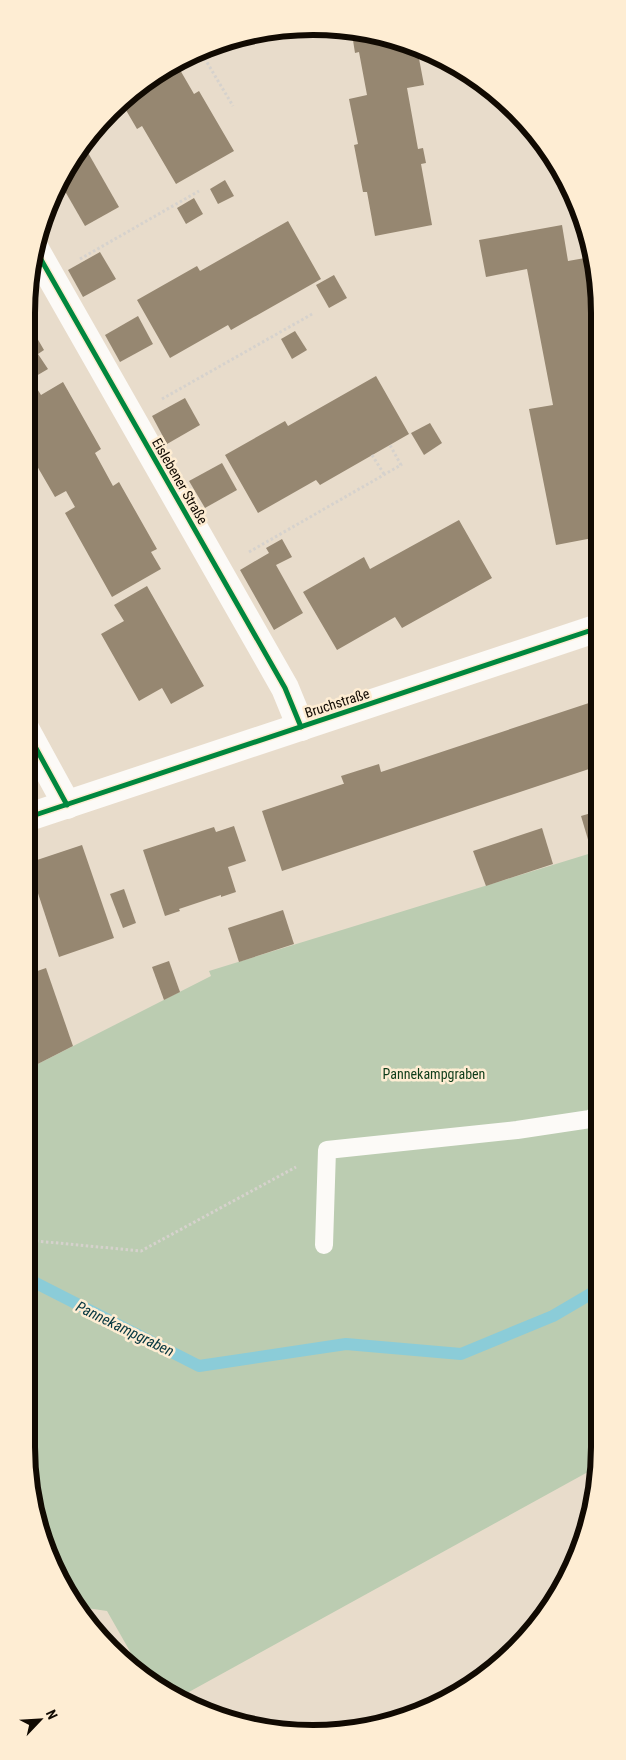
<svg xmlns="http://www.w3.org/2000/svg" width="626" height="1760" font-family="'Roboto Condensed',sans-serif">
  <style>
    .green { fill: #bbccb1 }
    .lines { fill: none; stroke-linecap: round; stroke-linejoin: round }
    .stream { stroke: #8bccd8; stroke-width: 12 }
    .building { fill: #968771 }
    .path { stroke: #d6d2cd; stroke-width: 3; stroke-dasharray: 2.5 2.5; stroke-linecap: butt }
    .service { stroke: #fcfaf7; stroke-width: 18 }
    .minor { stroke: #fcfaf7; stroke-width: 28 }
    .cycleway-casing { stroke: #feedd3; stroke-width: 8 }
    .cycleway { stroke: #00873e; stroke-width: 5 }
    .labels { text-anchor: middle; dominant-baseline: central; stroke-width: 5; stroke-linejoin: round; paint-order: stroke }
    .street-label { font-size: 14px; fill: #110a02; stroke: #feedd3 }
    .park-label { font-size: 14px; fill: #0e3c19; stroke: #feedd3 }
    .water-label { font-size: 15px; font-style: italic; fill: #04353f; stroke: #feedd3 }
    .rim { fill: none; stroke: #110a02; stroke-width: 6 }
  </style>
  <rect width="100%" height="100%" fill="#e8dccb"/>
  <path class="green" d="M598 851 600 1447 597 1467 178 1698 140 1669 107 1611 80 1607 48 1556 26 1447V1070L211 976 209 971Z"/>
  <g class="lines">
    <path class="stream" d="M26 1280H30L199 1366 346 1344 461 1354 553 1316 599 1289"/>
  </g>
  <g class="building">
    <path d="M352 34 387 36 417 48 424 85 407 88 418 149 423 148 426 163 421 164 432 225 375 236 367 192H363L354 145 358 144 349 99 367 95 359 52 355 53Z"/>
    <path d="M176 63 194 94 199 91 234 151 176 184 142 126 137 129 123 105 169 65Z"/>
    <path d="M83 144 119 207 85 226 62 186Z"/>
    <path d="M225 180 234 196 218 204 210 189Z"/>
    <path d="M194 198 203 214 186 224 177 208Z"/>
    <path d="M288 221 321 279 231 330 228 325 170 358 137 300 197 266 200 271Z"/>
    <path d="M562 225 568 261 585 258 597 323 598 396 592 397 598 427V537L556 545 529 409 553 405 527 269 486 277 479 240Z"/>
    <path d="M100 252 116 279 83 297 68 270Z"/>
    <path d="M334 275 347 298 329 308 316 285Z"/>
    <path d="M138 316 153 344 120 362 105 335Z"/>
    <path d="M26 319 44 350 38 354 48 369 31 379 41 395 63 382 101 449 95 453 113 486 119 482 157 549 151 552 161 569 112 597 65 513 75 507 66 491 55 497 26 447Z"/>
    <path d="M295 331 307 350 292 359 281 339Z"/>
    <path d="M376 376 409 434 320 485 316 480 258 513 225 455 285 421 288 426Z"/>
    <path d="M185 398 200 425 167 444 152 416Z"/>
    <path d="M430 423 442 443 424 455 411 433Z"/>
    <path d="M222 463 237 490 205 508 189 481Z"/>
    <path d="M459 520 492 578 402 628 395 617 337 650 303 592 364 557 370 569Z"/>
    <path d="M282 539 292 557 276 565 303 613 274 630 240 570 269 553 266 548Z"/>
    <path d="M147 586 204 686 171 704 162 688 139 701 101 634 124 621 114 605Z"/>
    <path d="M598 700V766L282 871 262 811 343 784H344L341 776 379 764 381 772Z"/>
    <path d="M598 811V851L592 853 581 816Z"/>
    <path d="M234 826 246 861 228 867 236 892 221 897V895L179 909 180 911 165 916 143 850 214 827 216 832Z"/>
    <path d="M542 828 553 864 486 886 473 851Z"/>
    <path d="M82 845 114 938 59 957 28 863Z"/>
    <path d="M124 889 136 923 123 928 110 894Z"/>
    <path d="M283 910 294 944 239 962 228 928Z"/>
    <path d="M169 961 180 992 164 1000 152 967Z"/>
    <path d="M46 968 73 1046 26 1070V975Z"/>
  </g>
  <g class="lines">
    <g class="path">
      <path d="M202 54 233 106"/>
      <path d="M591 256 597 286"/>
      <path d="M80 259 199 191"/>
      <path d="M162 399 314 313"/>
      <path d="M372 455 384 474"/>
      <path d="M249 552 401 465 390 445"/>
      <path d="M26 1240 141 1251 296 1167"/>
    </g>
    <path class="service" d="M324 1245 327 1150 517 1130 590 1119 599 1113"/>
    <g class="minor">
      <path d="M35 249 285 688 301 727"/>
      <path d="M26 730 67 805"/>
      <path d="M26 818 598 628"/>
    </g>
    <defs>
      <g id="cycleway">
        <path d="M35 249 285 688 301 727"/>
        <path d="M26 730 67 805"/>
        <path d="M26 818 598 628"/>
      </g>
    </defs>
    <use href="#cycleway" class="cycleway-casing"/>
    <use href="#cycleway" class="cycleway"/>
  </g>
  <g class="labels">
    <g class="street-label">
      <text transform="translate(180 481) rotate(60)">Eislebener Straße</text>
      <text transform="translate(337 703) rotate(-18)">Bruchstraße</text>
    </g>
    <g class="park-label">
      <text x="434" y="1074">Pannekampgraben</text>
    </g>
    <g class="water-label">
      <text transform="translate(125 1329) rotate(26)">Pannekampgraben</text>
    </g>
  </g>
  <path d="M0 0H626V1760H0ZM313 35H313A278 278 0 0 1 591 313V1447A278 278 0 0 1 313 1725H313A278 278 0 0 1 35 1447V313A278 278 0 0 1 313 35Z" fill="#feedd3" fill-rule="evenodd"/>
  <path class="rim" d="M313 35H313A278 278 0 0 1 591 313V1447A278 278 0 0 1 313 1725H313A278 278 0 0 1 35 1447V313A278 278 0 0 1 313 35Z"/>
  <g transform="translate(40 1720) rotate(65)" stroke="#feedd3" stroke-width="4" paint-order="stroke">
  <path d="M0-4L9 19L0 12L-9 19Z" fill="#110a02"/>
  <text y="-8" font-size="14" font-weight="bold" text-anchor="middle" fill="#110a02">N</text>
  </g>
</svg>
